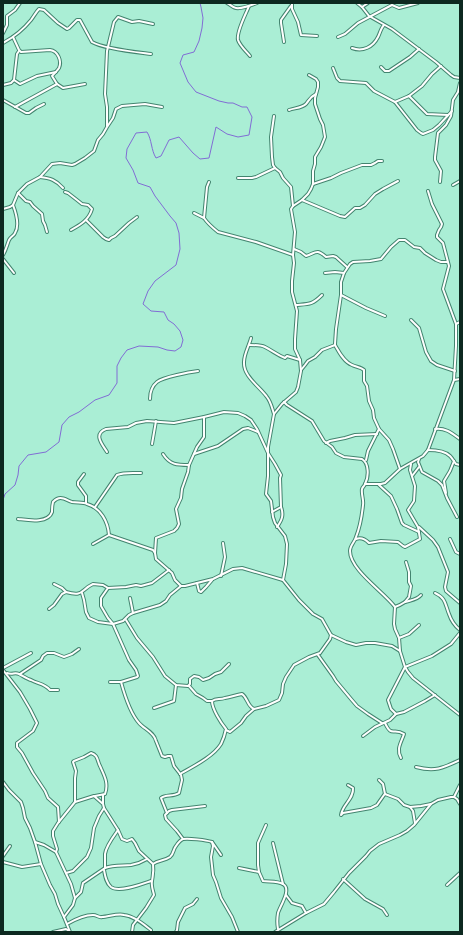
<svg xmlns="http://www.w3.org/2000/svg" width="463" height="935" font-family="'DejaVu Sans',sans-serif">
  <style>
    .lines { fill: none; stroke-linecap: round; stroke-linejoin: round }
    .stream { stroke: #816dd4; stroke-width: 1 }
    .minor-casing { stroke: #43846f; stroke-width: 4 }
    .minor { stroke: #fff; stroke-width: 2 }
  </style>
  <rect width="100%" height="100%" fill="#aaeed5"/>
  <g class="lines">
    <path class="stream" d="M3 500 5 494 15 485 18 475 19 466 28 455 46 452 59 442 62 425 69 417 79 412 95 400 109 395 117 383V366L121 358 127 350 139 346 158 347 167 350 175 351 181 347 183 340 180 331 174 324 168 320 164 312 151 311 143 304 148 291 155 281 176 265 180 249 179 233 176 223 170 216 155 196 150 187 138 183 133 170 126 158 127 149 136 133 147 132C152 140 151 150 156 158L161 156 169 140 179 137 193 153 200 159 209 158 216 127 227 134 238 137 249 135 252 117 247 107H242L233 103H228L219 101 196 92 188 82 180 63 183 55 194 52 199 41 202 28 203 18 201 7 200 3"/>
    <defs>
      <g id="minor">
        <path d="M227 3C230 4 233 8 236 8 242 9 252 5 257 3"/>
        <path d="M292 3V9L298 22 301 35 317 36"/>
        <path d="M357 3 362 7 369 16 392 29 436 62 451 75 454 77 460 78"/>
        <path d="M249 6C246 14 236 32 238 40 240 46 246 51 250 56"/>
        <path d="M362 7 368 3"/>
        <path d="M3 33 7 25V16L15 10 20 3"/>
        <path d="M13 37 19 50 21 52 50 50C58 51 62 61 59 68 57 71 54 74 52 76L57 84"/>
        <path d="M338 37 345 34 358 23 390 6 392 5 399 8 418 3"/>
        <path d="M284 42 281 23V20L291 6"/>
        <path d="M3 43C14 37 23 30 31 20 34 16 36 12 39 9L44 10 58 23 67 29 69 28 77 20H80L92 42C104 49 135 52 151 54"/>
        <path d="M352 48C363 52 373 47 378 37 380 33 381 28 384 25"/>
        <path d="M381 67 385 71H389L410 57 419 49"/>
        <path d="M333 68 337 78 340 81 366 83 374 91 395 102 409 96 422 86 432 74 441 66"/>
        <path d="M14 80 20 84 37 76 56 72"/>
        <path d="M3 85 11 83 14 80 17 54 19 51"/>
        <path d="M409 96 427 114 448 115"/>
        <path d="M3 100 26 113H29L36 108 44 104"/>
        <path d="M395 102 417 130 421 133 423 134 433 130 439 125 452 111"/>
        <path d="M15 107 57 84 63 88 85 84"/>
        <path d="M289 110C294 108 302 108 306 104 310 99 310 97 316 94"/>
        <path d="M274 116 271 137 272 157 273 165 275 168 280 172 283 178 291 187 293 206"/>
        <path d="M107 126V107L105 94 107 51 114 22 118 17 132 22 139 21 153 24"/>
        <path d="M40 177C50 178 56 180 63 188"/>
        <path d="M238 178H252L256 177 275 168"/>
        <path d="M209 182 207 187 204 218C208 224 213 228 218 232L256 242 293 255"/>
        <path d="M440 182 441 171 435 160V157L438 133 446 125 451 116 453 100 458 92 460 83"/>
        <path d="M313 184 331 178 341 173 362 165H371L375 163 378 161H382"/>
        <path d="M453 185 460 181"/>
        <path d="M65 192 68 193 77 200 82 204 88 205 92 209C89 220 80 225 71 230"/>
        <path d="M18 193 26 201 30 202 33 206 42 214 43 221 45 225 47 232"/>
        <path d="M302 200 340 216 345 217 355 208H360L365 205 375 194 383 189 398 181"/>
        <path d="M3 209 10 207 13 205 18 193 27 184 40 177 52 164 60 163 72 165 75 164 85 158 94 151 98 140 103 134 107 127 113 118 116 109 122 106 145 104 162 107"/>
        <path d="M194 213 204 218"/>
        <path d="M86 220 103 237 106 239 109 240 111 238 115 236 129 223 137 217"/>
        <path d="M294 249 301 252 306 256C316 253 316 248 326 257L333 256 336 257 347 267"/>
        <path d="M3 255C6 250 7 245 9 240 11 236 14 236 15 233 20 225 16 213 13 205"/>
        <path d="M3 259 14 273"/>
        <path d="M325 273 335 272 344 273"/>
        <path d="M341 295 366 308 385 316"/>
        <path d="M296 305C309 304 312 305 322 295"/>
        <path d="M411 320 419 328 426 352 431 361 437 365 455 371"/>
        <path d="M456 324 460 322"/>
        <path d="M251 338C249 346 244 354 244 362 243 376 259 386 267 397 271 402 272 408 274 414"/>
        <path d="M249 345C254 345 261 345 265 347 273 351 277 355 285 358L287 356 300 360"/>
        <path d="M335 345C339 352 344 362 352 365 356 367 361 367 364 370V381L367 386 369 401 373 410 374 418 379 429 389 440 393 449 400 469"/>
        <path d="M301 370 305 365 308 361 315 357 322 350 335 345V344L336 329 341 295V282L344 273 350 264 353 262 370 261 381 259 391 247 399 240H405L414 247 420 248 425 253 436 260 441 262H447"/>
        <path d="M454 380 460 379"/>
        <path d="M150 399C150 392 152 386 157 382 163 377 190 372 198 371"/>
        <path d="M284 402 287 405 312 421 324 441 332 447 336 453 344 457 362 459C369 463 369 477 365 484 364 487 363 486 362 489 361 494 364 500 363 505 362 515 360 527 356 537 355 542 350 545 350 551 350 570 384 592 395 607L394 624 395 629 399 638 400 651"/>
        <path d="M435 429C445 427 453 434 460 439"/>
        <path d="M326 443 330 441 345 438 355 435 377 434"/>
        <path d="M152 444 156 421"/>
        <path d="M428 450C435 450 445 451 450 456 453 459 454 462 456 464L460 465"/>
        <path d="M107 452C102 444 93 434 106 429L128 427 136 423 147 421 174 423 204 417 224 412 238 413 245 416 251 420 257 429 268 453 275 464 281 475 280 478 281 507 272 512"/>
        <path d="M163 454C170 465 177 465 189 465"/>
        <path d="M194 454 218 446 243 429 248 428 258 432"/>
        <path d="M419 459 418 462 422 472 438 481 442 485 447 498 457 517"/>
        <path d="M366 460 368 451 379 429"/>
        <path d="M84 474 78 482V485L86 496V503"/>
        <path d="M412 476 419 467"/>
        <path d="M365 484H381L385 483 400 469 423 456 428 450 454 380 456 346V324L443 289 449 266 443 243 437 237V235L439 230 441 227 442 224 432 204 428 191"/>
        <path d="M379 485 391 496 397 509 402 523 404 525 419 532"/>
        <path d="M446 493 444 481 450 471 454 461"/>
        <path d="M95 507 117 475C124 472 133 473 141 473"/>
        <path d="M18 519C27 520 48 524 52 512 52 509 52 506 53 502 60 495 64 499 72 502 77 503 83 502 87 504 101 508 108 522 109 535"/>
        <path d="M277 527C282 520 284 515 281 507"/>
        <path d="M419 527 433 540 438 547 448 572 445 587 446 591 460 603"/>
        <path d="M109 535 153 550 155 553 156 559 172 573 175 580 181 586H185L213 579 233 569 242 568 283 580 299 600 313 614 322 619 331 635 346 642 356 645 366 643H375L392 646 400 651 405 667 408 672 413 678 460 715"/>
        <path d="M356 539C361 537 365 539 369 543L381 541 398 542 403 546 405 547 420 539 418 527 408 510 414 501 415 486 410 470 411 464"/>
        <path d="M450 539 456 552 460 554"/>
        <path d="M93 544 109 535"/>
        <path d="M155 553 156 538 174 531 177 528 179 524 176 509 181 498 182 489 188 472 189 465 197 447 204 437V417"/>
        <path d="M221 576 225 557 223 543"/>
        <path d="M283 580 286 564 287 544 285 536 275 523 273 517 271 501 266 494 268 476V447L274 414 282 404 296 392 298 387 301 371 300 360 295 349V339L297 311 292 292V281L294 263 293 255 295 232 291 209 293 206 302 200 308 194 311 189 313 184V171L315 164V157L321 147 325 137 323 125 320 119 315 104V98L318 87V82L316 79 309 75"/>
        <path d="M197 583 199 591 201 592 206 587 212 580"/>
        <path d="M54 584 62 588 66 592"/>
        <path d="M108 588 101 598V606L108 618 113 624 129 660 136 670 138 676 137 677 121 682H110"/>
        <path d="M82 593 84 600 86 612 89 618 98 622 113 624 123 621 129 615 133 613 160 605 166 601 170 595 181 586"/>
        <path d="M435 593C446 598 445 604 449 614 451 620 455 626 460 630"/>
        <path d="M130 598 133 613"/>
        <path d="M405 602 409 597 411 586 409 582V572L406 562"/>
        <path d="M395 607C398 606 402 604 405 602 411 600 417 600 421 595"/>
        <path d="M49 609 54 605 62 594 66 592C84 597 80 590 93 584L103 585 108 588 126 587 136 585 141 586 152 583 169 570"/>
        <path d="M126 620 137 638 153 657 165 676 176 685 188 686 190 684V679L194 676 199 677 203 680 209 678 215 674 221 672 229 664"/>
        <path d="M399 638 409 634 419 625"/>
        <path d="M318 655 333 676 336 681 351 699 357 706 368 714 382 723"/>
        <path d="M3 668 31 653"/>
        <path d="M3 670 20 692 30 709 37 723 33 731 17 743V747L22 753 33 773 45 791 48 798 58 807 59 822"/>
        <path d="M7 673C12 675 15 672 19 674 23 676 27 679 31 680 38 684 44 683 50 690H58"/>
        <path d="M20 674 41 660 43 656 47 653H54L64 657 72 654 79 649"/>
        <path d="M121 682C124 693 131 714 139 723 144 729 154 732 156 741L162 756 165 757 168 756H171L174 766 181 775 182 780 179 793C173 797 166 794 161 798L167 813"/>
        <path d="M189 686 196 694 203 698 207 701H212"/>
        <path d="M154 708 174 701 176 685"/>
        <path d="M396 714 391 709 388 700 405 667 432 656 451 644 460 633"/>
        <path d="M385 723C392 738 393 727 404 734 401 743 396 749 401 758"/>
        <path d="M226 730 230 732 241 723 246 716 254 709"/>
        <path d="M363 736 375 727 390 720 396 714 404 712 425 701 435 695"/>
        <path d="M416 767C435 772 443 768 460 760"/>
        <path d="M180 774C192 767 213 757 221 744 223 740 225 734 226 729 221 723 212 709 212 701 216 698 220 700 225 698 231 697 236 695 242 694 248 698 247 706 254 709L266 706 279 700 282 693 283 684 286 677 294 665 309 657 320 653 330 639 331 635"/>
        <path d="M379 780 383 784 385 794"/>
        <path d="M3 782 9 790 21 802 23 808 25 818 30 828 35 842 44 845 56 852"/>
        <path d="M348 785 353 788C354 799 342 805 341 815L343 813 371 808 377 805 384 795 385 794 398 799 404 805 410 807 421 806 431 804"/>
        <path d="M460 785 454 797 457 799 460 804"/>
        <path d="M103 795V803"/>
        <path d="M75 802V778L76 771 73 762 74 761 84 757 91 753C98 755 97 760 100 766 104 775 109 783 105 794L95 796"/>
        <path d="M410 807 413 811 415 823"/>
        <path d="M183 839 177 831 166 819 165 815 169 811 172 810 205 806"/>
        <path d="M35 842 41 864 50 885 55 894 58 904 64 917"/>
        <path d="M212 842 213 846 211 857 213 875 216 882 221 898 232 917 238 932"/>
        <path d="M273 843 283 884"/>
        <path d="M3 856 10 846"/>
        <path d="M3 862 22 867 41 864"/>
        <path d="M153 864C158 860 164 861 170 857 174 854 173 849 176 846 178 843 180 840 183 839 188 838 206 840 212 842L221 855"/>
        <path d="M105 868C114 865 123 866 131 865 137 864 142 862 147 859"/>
        <path d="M239 868 259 872 263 881C269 882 277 881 283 884 292 889 280 906 278 913 277 919 277 924 278 929"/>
        <path d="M104 870C105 876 106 883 111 887 119 893 142 884 151 881"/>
        <path d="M259 872 258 865V843L266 825"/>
        <path d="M66 873 73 871 87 857 91 848 94 828 99 816 104 808"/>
        <path d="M343 879 365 899 383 909 387 915"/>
        <path d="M447 885 460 873"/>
        <path d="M286 895 292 903 302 906 306 913"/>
        <path d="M75 898 81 892 83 883 105 868C105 864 105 858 105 854 106 846 113 837 118 830"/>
        <path d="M67 924C74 920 84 915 93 915 97 915 99 918 102 917 108 917 118 913 124 915 134 916 143 924 151 930V932"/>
        <path d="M53 932 66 929 69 931"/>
        <path d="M70 932 64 917 73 905 75 898 71 884 56 852 57 849 53 836V831L58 823 75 802 94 796 103 804 104 808 118 830 122 839 127 841 132 839 135 843 139 851 153 864C154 872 153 874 152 881 151 886 153 890 154 895L146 908 133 925 132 932"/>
        <path d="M176 932 177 930 178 922 185 908 193 904 197 899"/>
        <path d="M275 932 306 913 324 904 334 892 349 873 366 856 370 851 379 844 400 835 407 831 414 825 431 804 438 800 451 797H454"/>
      </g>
    </defs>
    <use href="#minor" class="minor-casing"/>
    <use href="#minor" class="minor"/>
  </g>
  <rect width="463" height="935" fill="none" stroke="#0d2920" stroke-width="8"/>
</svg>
